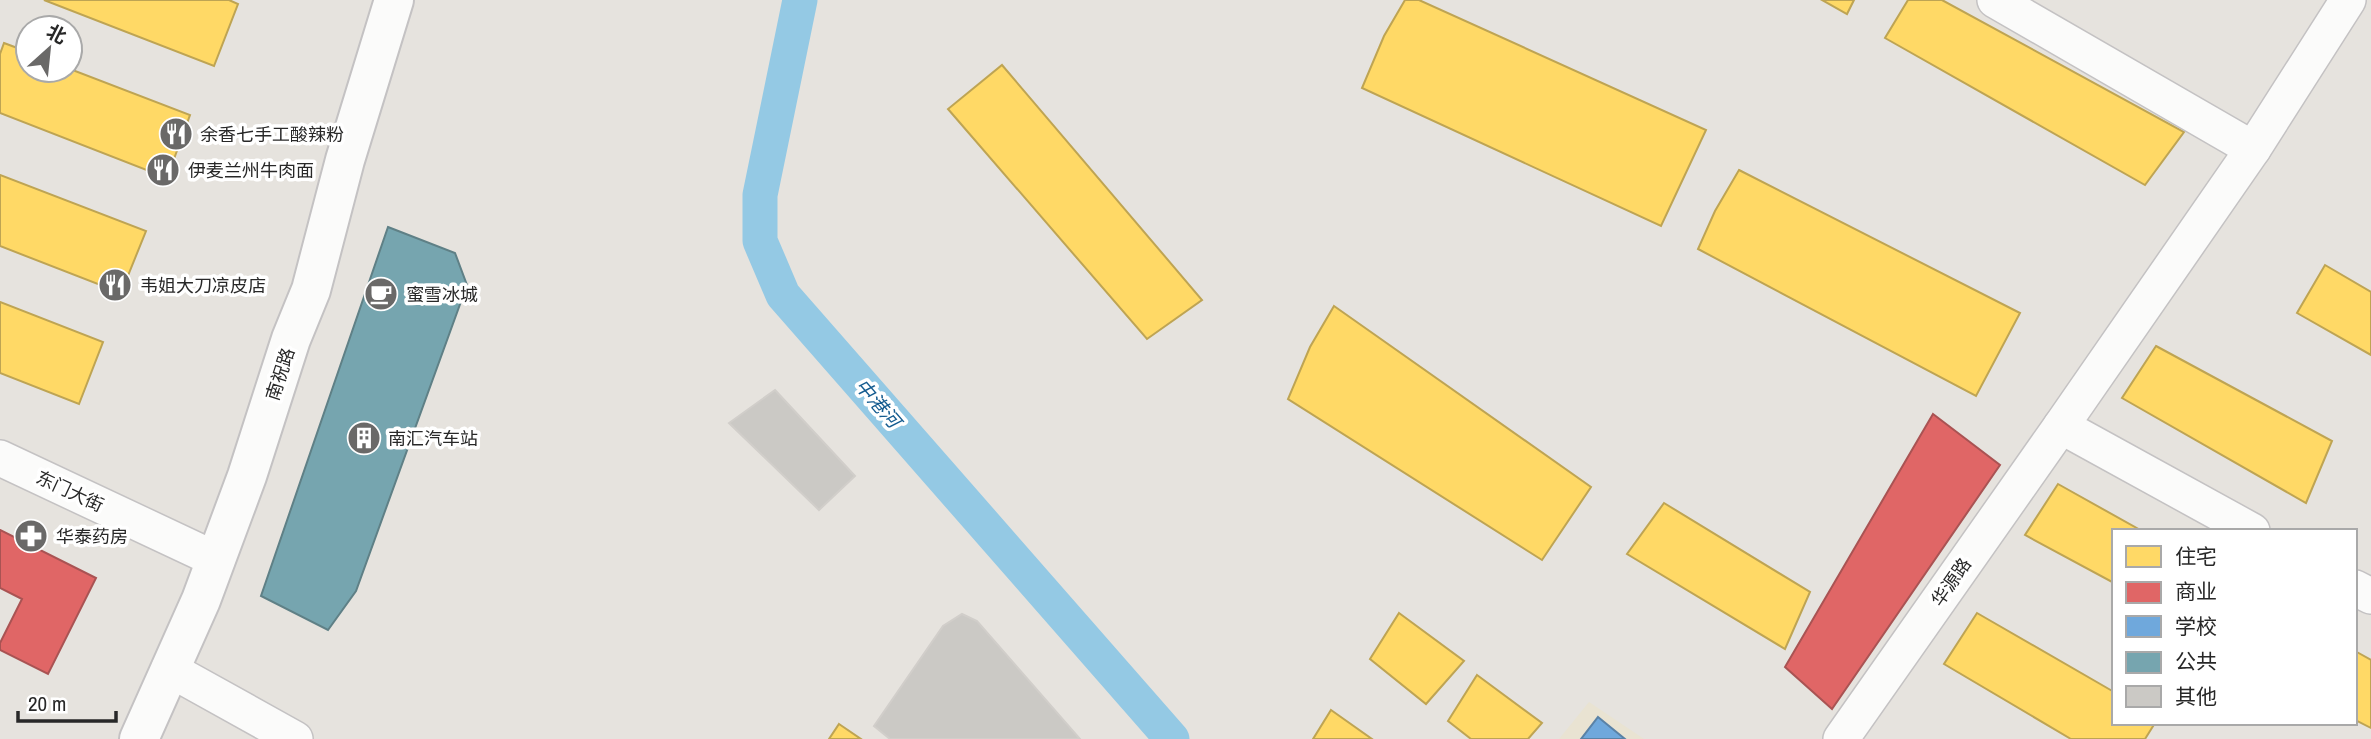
<svg xmlns="http://www.w3.org/2000/svg" width="2371" height="739" font-family="'Archivo Narrow','Noto Sans SC',sans-serif">
  <style>
    .education { fill: #e9e3d2 }
    .homes { fill: #ffd966; stroke: #bea453; stroke-width: 2 }
    .shops { fill: #e06666; stroke: #a95353; stroke-width: 2 }
    .schools { fill: #6fa8dc; stroke: #5a82a6; stroke-width: 2 }
    .public { fill: #76a5af; stroke: #5f8086; stroke-width: 2 }
    .lines { fill: none; stroke-linecap: round; stroke-linejoin: round }
    .canal { stroke: #94c9e4; stroke-width: 35 }
    .building { fill: #cbc9c5; stroke: #d1ceca; stroke-width: 2 }
    .minor-casing { stroke: #c4c2c3; stroke-width: 38 }
    .secondary-casing { stroke: #c4c2c3; stroke-width: 42 }
    .minor { stroke: #fbfbfa; stroke-width: 35 }
    .secondary { stroke: #fbfbfa; stroke-width: 38 }
    .labels { text-anchor: middle; dominant-baseline: central; stroke-width: 7; stroke-linejoin: round; paint-order: stroke }
    .poi-label { font-size: 18px; fill: #282828; stroke: #fff; text-anchor: start }
    .street-label { font-size: 18px; fill: #282828; stroke: #fff }
    .water-label { font-size: 19px; font-style: italic; fill: #145b8f; stroke: #fff }
  </style>
  <rect width="100%" height="100%" fill="#e6e3de"/>
  <path class="education" d="M1589 702 1644 739H1559Z"/>
  <g class="homes">
    <path d="M44 0H229L238 4 214 66Z"/>
    <path d="M1405 0H1419L1706 130 1661 226 1362 88 1384 36Z"/>
    <path d="M1822 0H1854L1847 14Z"/>
    <path d="M1908 0H1942L2184 132 2145 185 1885 38Z"/>
    <path d="M4 43 28 52V70L70 69 190 115 167 178 0 113V54Z"/>
    <path d="M1002 65 1202 300 1147 339 948 109Z"/>
    <path d="M1739 170 2020 313 1976 396 1698 249 1715 211Z"/>
    <path d="M0 175 146 231 121 293 0 246Z"/>
    <path d="M2325 265 2371 292V355L2297 313Z"/>
    <path d="M0 302 103 342 79 404 0 373Z"/>
    <path d="M1334 306 1591 487 1542 560 1288 399 1310 347Z"/>
    <path d="M2156 346 2332 441 2306 503 2122 398Z"/>
    <path d="M2058 484 2142 531H2114V583L2025 535Z"/>
    <path d="M1664 503 1810 592 1785 649 1627 554Z"/>
    <path d="M1399 613 1464 661 1426 704 1370 659Z"/>
    <path d="M1977 613 2114 692V723H2155L2145 739H2071L1944 664Z"/>
    <path d="M2355 651 2371 660V728L2355 720Z"/>
    <path d="M1477 675 1542 723 1528 739H1471L1448 721Z"/>
    <path d="M1331 710 1372 739H1313Z"/>
    <path d="M839 724 861 739H829Z"/>
  </g>
  <g class="shops">
    <path d="M1933 414 2000 465 1832 709 1785 667Z"/>
    <path d="M0 530 96 578 48 674 0 650V643L22 599 0 588Z"/>
  </g>
  <path class="schools" d="M1598 717 1625 739H1581Z"/>
  <path class="public" d="M388 227 455 253 467 285 356 591 328 630 261 596Z"/>
  <g class="lines">
    <path class="canal" d="M800 0 760 195V241L783 295 1172 739"/>
  </g>
  <g class="building">
    <path d="M775 390 855 476 819 510 729 423Z"/>
    <path d="M962 614 977 621 1080 739H890L874 726 943 626Z"/>
  </g>
  <g class="lines">
    <defs>
      <g id="minor">
        <path d="M1995 0 2253 149 2061 426 2252 531"/>
        <path d="M2253 149 2348 0"/>
        <path d="M0 458 217 560"/>
        <path d="M2355 588 2371 596"/>
        <path d="M169 669 295 739"/>
        <path d="M1841 739 2061 426"/>
      </g>
      <path id="secondary" d="M139 739 201 600 247 476 291 339 311 290 345 160 394 0"/>
    </defs>
    <use href="#minor" class="minor-casing"/>
    <use href="#secondary" class="secondary-casing"/>
    <use href="#minor" class="minor"/>
    <use href="#secondary" class="secondary"/>
  </g>
  <defs>
    <symbol id="restaurant-disc" viewBox="-11 -11 22 22"><circle r="9.5" fill="#6a6968" stroke="#fff"/><path d="M-5-6h1v4h1v-4h1v4h1v-4h1v5L-1.5 .5V6h-2V.5L-5-1ZM5-6V6H3V1.5H1.5Q1.5-4 5-6Z" fill="#fff"/></symbol>
    <symbol id="cafe-disc" viewBox="-11 -11 22 22"><circle r="9.5" fill="#6a6968" stroke="#fff"/><path d="M-5.5-4.5H6V0H3Q3 3.5 0 3.5H-2.5Q-5.5 3.5-5.5 0ZM3-3.2v2h1.7v-2ZM-6 4.5H4V6H-6Z" fill="#fff"/></symbol>
    <symbol id="building-disc" viewBox="-11 -11 22 22"><circle r="9.5" fill="#6a6968" stroke="#fff"/><path d="M-4-6H4V6H1V3H-1V6H-4ZM-2.5-4.3h1.7v1.8h-1.7ZM.8-4.3h1.7v1.8H.8ZM-2.5-1h1.7V.8h-1.7ZM.8-1h1.7V.8H.8Z" fill="#fff"/></symbol>
    <symbol id="pharmacy-disc" viewBox="-11 -11 22 22"><circle r="9.5" fill="#6a6968" stroke="#fff"/><path d="M-2-6h4v4h4v4h-4v4h-4v-4h-4v-4h4Z" fill="#fff"/></symbol>
  </defs>
  <g fill-rule="evenodd">
    <use href="#restaurant-disc" x="157" y="115" width="38" height="38"/>
    <use href="#restaurant-disc" x="144" y="151" width="38" height="38"/>
    <use href="#restaurant-disc" x="96" y="266" width="38" height="38"/>
    <use href="#cafe-disc" x="362" y="275" width="38" height="38"/>
    <use href="#building-disc" x="345" y="419" width="38" height="38"/>
    <use href="#pharmacy-disc" x="12" y="517" width="38" height="38"/>
  </g>
  <g class="labels">
    <g class="poi-label">
      <text x="200" y="134">余香七手工酸辣粉</text>
      <text x="188" y="170">伊麦兰州牛肉面</text>
      <text x="140" y="285">韦姐大刀凉皮店</text>
      <text x="406" y="294">蜜雪冰城</text>
      <text x="388" y="438">南汇汽车站</text>
      <text x="56" y="536">华泰药房</text>
    </g>
    <g class="street-label">
      <text transform="translate(280 374) rotate(-72)">南祝路</text>
      <text transform="translate(70 491) rotate(25)">东门大街</text>
      <text transform="translate(1951 582) rotate(-55)">华源路</text>
    </g>
    <g class="water-label">
      <text transform="translate(878 403) rotate(49)">中港河</text>
    </g>
  </g>
  <rect x="2112" y="529" width="245" height="196" fill="#ffffff" stroke="#a9a9a9" stroke-width="2"/>
  <rect x="2126" y="546" width="35" height="21" fill="#ffd966" stroke="#a9a9a9" stroke-width="2"/>
  <text x="2175" y="564" font-size="21" fill="#282828">住宅</text>
  <rect x="2126" y="582" width="35" height="21" fill="#e06666" stroke="#a9a9a9" stroke-width="2"/>
  <text x="2175" y="599" font-size="21" fill="#282828">商业</text>
  <rect x="2126" y="616" width="35" height="21" fill="#6fa8dc" stroke="#a9a9a9" stroke-width="2"/>
  <text x="2175" y="634" font-size="21" fill="#282828">学校</text>
  <rect x="2126" y="652" width="35" height="21" fill="#76a5af" stroke="#a9a9a9" stroke-width="2"/>
  <text x="2175" y="669" font-size="21" fill="#282828">公共</text>
  <rect x="2126" y="686" width="35" height="21" fill="#cbc9c5" stroke="#a9a9a9" stroke-width="2"/>
  <text x="2175" y="704" font-size="21" fill="#282828">其他</text>
  <g transform="translate(49 49) rotate(27)"><circle r="33" fill="#ffffff" stroke="#a9a9a9" stroke-width="2"/>
  <path d="M0-5L12 26L0 18L-12 26Z" fill="#6a6968"/>
  <text y="-10" font-size="19" font-weight="bold" text-anchor="middle" fill="#282828">北</text>
  </g>
  <path d="M18 711v10h98v-10" fill="none" stroke="#282828" stroke-width="3.5"/>
  <text x="28" y="711" font-size="21" fill="#282828" stroke="#ffffff" stroke-width="5" paint-order="stroke">20 m</text>
</svg>
